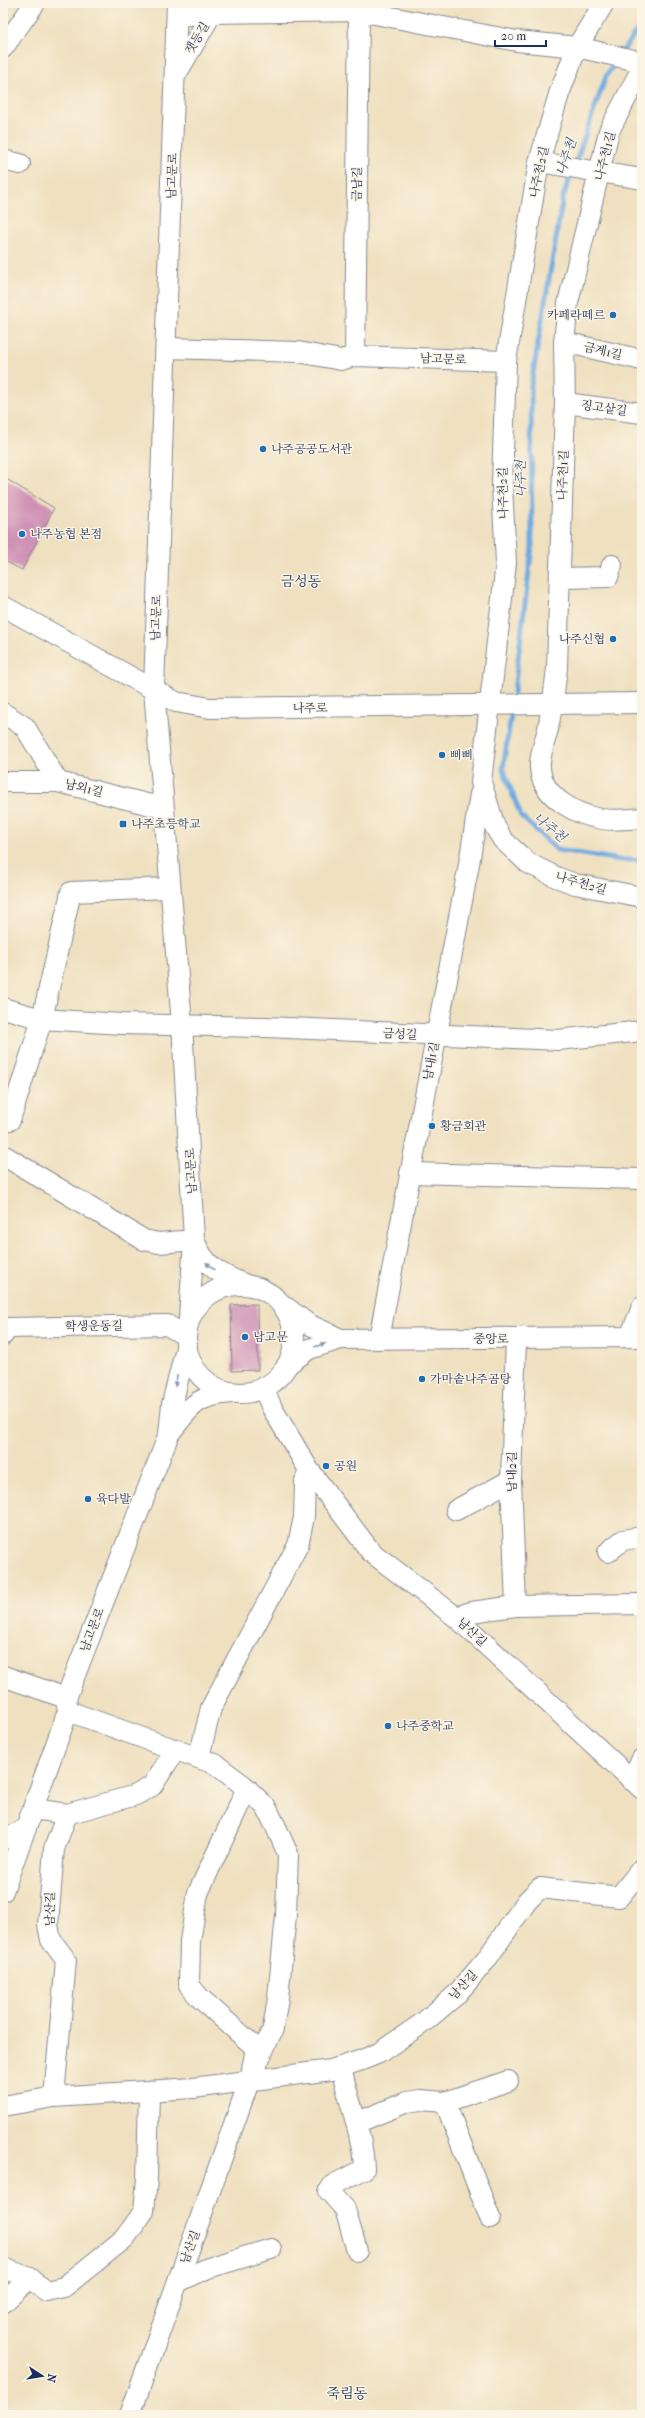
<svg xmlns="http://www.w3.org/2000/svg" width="645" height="2418" font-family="'IM FELL French Canon','Noto Serif KR',serif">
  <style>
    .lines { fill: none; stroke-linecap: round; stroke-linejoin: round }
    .stream { stroke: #71abe1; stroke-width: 5 }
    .building { fill: #cf92b6 }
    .minor-casing { stroke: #85888f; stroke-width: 22 }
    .minor { stroke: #fff; stroke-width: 20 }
    .oneway { fill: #8d97ae }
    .poi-dot { fill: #1f6fb2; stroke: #fcf5e5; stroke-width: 1.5 }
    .labels { text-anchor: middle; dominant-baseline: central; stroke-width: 3; stroke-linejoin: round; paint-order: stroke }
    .street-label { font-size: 12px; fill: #1b2f5e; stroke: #fcf5e5 }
    .poi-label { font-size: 12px; fill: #1b2f5e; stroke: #fcf5e5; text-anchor: start }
    .water-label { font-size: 13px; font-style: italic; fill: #355485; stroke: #fcf5e5 }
    .quarter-label { font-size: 14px; fill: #1b2f5e; stroke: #fcf5e5 }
  </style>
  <rect width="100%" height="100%" fill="#fcf5e5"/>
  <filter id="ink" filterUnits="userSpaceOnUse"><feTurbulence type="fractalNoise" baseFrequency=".025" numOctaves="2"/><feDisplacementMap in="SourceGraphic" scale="8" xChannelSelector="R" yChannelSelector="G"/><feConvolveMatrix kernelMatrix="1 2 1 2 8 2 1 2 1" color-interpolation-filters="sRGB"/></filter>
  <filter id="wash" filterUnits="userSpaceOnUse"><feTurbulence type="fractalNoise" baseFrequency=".012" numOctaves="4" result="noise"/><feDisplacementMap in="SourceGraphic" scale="16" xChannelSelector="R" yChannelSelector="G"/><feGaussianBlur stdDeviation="0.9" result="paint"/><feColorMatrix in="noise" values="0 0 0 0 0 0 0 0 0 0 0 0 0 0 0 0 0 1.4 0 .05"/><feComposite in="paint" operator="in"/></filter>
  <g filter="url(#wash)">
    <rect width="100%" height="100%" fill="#efe0c0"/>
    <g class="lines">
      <g class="stream">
        <path d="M622 52 642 23"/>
        <path d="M575 164 606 76 617 60"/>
        <path d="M513 700 532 547 531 385 563 197 572 171"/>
        <path d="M512 708 503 769 521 816 557 850 621 860H642"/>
      </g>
    </g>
    <g id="blocks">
      <g class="building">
        <path d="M3 477 54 508 22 570 3 560Z"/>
        <path d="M257 1304 258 1370 232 1371 231 1305Z"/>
      </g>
    </g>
  </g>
  <g filter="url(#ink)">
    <use href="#blocks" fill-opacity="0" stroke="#85888f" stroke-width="1"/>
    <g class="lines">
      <defs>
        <g id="minor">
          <path d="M604 3 577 47 559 94 539 162 506 361 502 485 506 563 481 782 495 827 503 840 528 863 556 877 575 884 642 897"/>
          <path d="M178 16 212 13 359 11 517 41 577 47 642 62"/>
          <path d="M3 48 35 3"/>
          <path d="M642 68 609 131 568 303 564 342 565 403 557 668C555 689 552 709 548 729 545 741 539 756 540 768 542 797 576 815 602 819 615 821 629 819 642 818"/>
          <path d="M177 73 212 13 219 6"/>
          <path d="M3 160 20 164"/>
          <path d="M539 162 642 179"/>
          <path d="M564 342 642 360"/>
          <path d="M167 348 298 352 341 360 355 356 506 361"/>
          <path d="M355 356 359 11"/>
          <path d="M565 403 642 413"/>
          <path d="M561 578 608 577 612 565"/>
          <path d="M3 606 176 702 210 708 642 703"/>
          <path d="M3 713 25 727 58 782"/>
          <path d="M3 782H58L163 808"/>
          <path d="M3 1008 42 1019 122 1024 266 1027 558 1040 642 1031"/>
          <path d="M3 1122 10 1120 42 1019 71 892 169 888"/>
          <path d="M3 1155 144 1240 159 1243 194 1240 182 1024 154 690 177 3"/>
          <path d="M410 1173 642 1179"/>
          <circle cx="240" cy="1339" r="54"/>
          <path d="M283 1305 308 1324 341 1339 309 1349 287 1365"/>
          <path d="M189 1318 194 1240C205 1267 218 1273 244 1284"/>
          <path d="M3 1335 8 1328 167 1325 186 1336"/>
          <path d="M630 1337 642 1307"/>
          <path d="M341 1339 642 1337"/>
          <path d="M379 1339 469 864 480 794"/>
          <path d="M516 1339 511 1480 516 1606"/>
          <path d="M187 1344 172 1404 169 1434C192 1406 194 1396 232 1393"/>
          <path d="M263 1387 272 1408 309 1470 371 1552 456 1617 642 1789"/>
          <path d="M456 1510 511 1480"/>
          <path d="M608 1552 623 1540 642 1537"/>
          <path d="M456 1617 471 1612 516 1606 642 1604"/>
          <path d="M3 1676 66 1698"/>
          <path d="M68 1711 215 1764 243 1785 266 1807 276 1827 288 1854 286 1915 278 1998 273 2029 250 2079 130 2415"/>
          <path d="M199 1757 211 1708 298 1545 304 1517 305 1481 309 1470"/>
          <path d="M631 1780 642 1759"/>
          <path d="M247 1788 198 1893 190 1941 189 1985 199 1997 256 2048 252 2069"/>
          <path d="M34 1809 67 1814 136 1795 152 1786 176 1749"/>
          <path d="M3 1839 26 1829"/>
          <path d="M3 1891 68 1711 66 1698 169 1434"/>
          <path d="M341 2067C348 2101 363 2134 364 2169L333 2185 329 2191 345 2209 357 2251"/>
          <path d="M54 2097 66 1960 51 1940 48 1925 54 1849 67 1814"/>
          <path d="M445 2102 490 2218"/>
          <path d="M3 2106 54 2097 193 2088 331 2070 362 2060 379 2053 424 2022 456 1995 486 1960 527 1901 540 1888 619 1897 642 1868"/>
          <path d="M356 2123 407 2102 420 2100 445 2102 508 2081"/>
          <path d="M3 2268 30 2278 3 2303"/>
          <path d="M30 2278 46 2291 64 2287 125 2238 144 2211 147 2179 149 2091"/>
          <path d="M178 2282 208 2268 271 2249"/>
        </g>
      </defs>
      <use href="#minor" class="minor-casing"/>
      <use href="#minor" class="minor"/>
    </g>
    <defs><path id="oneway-solid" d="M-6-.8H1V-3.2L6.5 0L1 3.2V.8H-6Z"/></defs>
    <g class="oneway">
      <use href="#oneway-solid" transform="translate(210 1266) rotate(-139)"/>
      <use href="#oneway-solid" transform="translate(320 1345) rotate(-19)"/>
      <use href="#oneway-solid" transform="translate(176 1381) rotate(101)"/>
    </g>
  </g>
  <g class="poi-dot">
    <circle cx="613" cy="315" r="4"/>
    <circle cx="263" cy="449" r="4"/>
    <circle cx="22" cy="534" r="4"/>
    <circle cx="613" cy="639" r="4"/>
    <circle cx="442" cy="755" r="4"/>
    <rect x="119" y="820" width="8" height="8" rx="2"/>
    <circle cx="432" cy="1126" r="4"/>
    <circle cx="245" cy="1337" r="4"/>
    <circle cx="422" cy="1379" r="4"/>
    <circle cx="326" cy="1466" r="4"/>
    <circle cx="88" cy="1499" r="4"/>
    <circle cx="388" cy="1726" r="4"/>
  </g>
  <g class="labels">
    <g class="street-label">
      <text transform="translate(197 38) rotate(-59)">잿등길</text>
      <text transform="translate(605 156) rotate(-76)">나주천1길</text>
      <text transform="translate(539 172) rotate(-78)">나주천2길</text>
      <text transform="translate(172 176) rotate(-88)">남고문로</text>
      <text transform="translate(357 184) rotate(-89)">금남길</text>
      <text transform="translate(603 351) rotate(13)">금계1길</text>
      <text transform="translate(443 359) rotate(2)">남고문로</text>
      <text transform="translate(604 408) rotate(8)">징고샅길</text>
      <text transform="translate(563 475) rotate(-88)">나주천1길</text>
      <text transform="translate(503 493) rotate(-91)">나주천2길</text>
      <text transform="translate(156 618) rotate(-88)">남고문로</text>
      <text x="310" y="708">나주로</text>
      <text transform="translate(84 788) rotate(14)">남외1길</text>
      <text transform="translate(581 883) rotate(16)">나주천2길</text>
      <text transform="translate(400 1034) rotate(3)">금성길</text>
      <text transform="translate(431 1061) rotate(-79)">남내1길</text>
      <text transform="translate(191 1171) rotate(-93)">남고문로</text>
      <text transform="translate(94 1326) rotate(-1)">학생운동길</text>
      <text x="491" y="1339">중앙로</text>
      <text transform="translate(512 1472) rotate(-90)">남내2길</text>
      <text transform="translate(92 1630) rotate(-69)">남고문로</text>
      <text transform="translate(472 1632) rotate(43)">남산길</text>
      <text transform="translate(50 1909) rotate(-89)">남산길</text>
      <text transform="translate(463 1985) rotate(-47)">남산길</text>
      <text transform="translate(190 2247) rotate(-70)">남산길</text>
    </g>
    <g class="poi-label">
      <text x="605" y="315" text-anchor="end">카페라떼르</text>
      <text x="271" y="449">나주공공도서관</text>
      <text x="30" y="534">나주농협 본점</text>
      <text x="605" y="639" text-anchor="end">나주신협</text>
      <text x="450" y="755">삐삐</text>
      <text x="131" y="824">나주초등학교</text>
      <text x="440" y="1126">황금회관</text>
      <text x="253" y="1337">남고문</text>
      <text x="430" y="1379">가마솥나주곰탕</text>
      <text x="334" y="1466">공원</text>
      <text x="96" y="1499">육다발</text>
      <text x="396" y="1726">나주중학교</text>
    </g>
    <g class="water-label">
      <text transform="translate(566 157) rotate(-71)">나주천</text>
      <text transform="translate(520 479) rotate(-90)">나주천</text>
      <text transform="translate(550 827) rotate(39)">나주천</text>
    </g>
    <g class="quarter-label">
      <text x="301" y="581">금성동</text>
      <text x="347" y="2393">죽림동</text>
    </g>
  </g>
  <rect width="645" height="2418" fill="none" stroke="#fcf5e5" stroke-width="16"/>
  <g transform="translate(42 2376) rotate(102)" stroke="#fcf5e5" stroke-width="3" paint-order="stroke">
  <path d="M0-3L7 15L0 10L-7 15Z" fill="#1b2f5e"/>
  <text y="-6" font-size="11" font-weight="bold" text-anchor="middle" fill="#1b2f5e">N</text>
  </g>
  <path d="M495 40v6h51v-6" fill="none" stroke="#1b2f5e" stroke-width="2"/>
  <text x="501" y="40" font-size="12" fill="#1b2f5e" stroke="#fcf5e5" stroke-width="3" paint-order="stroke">20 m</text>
</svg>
